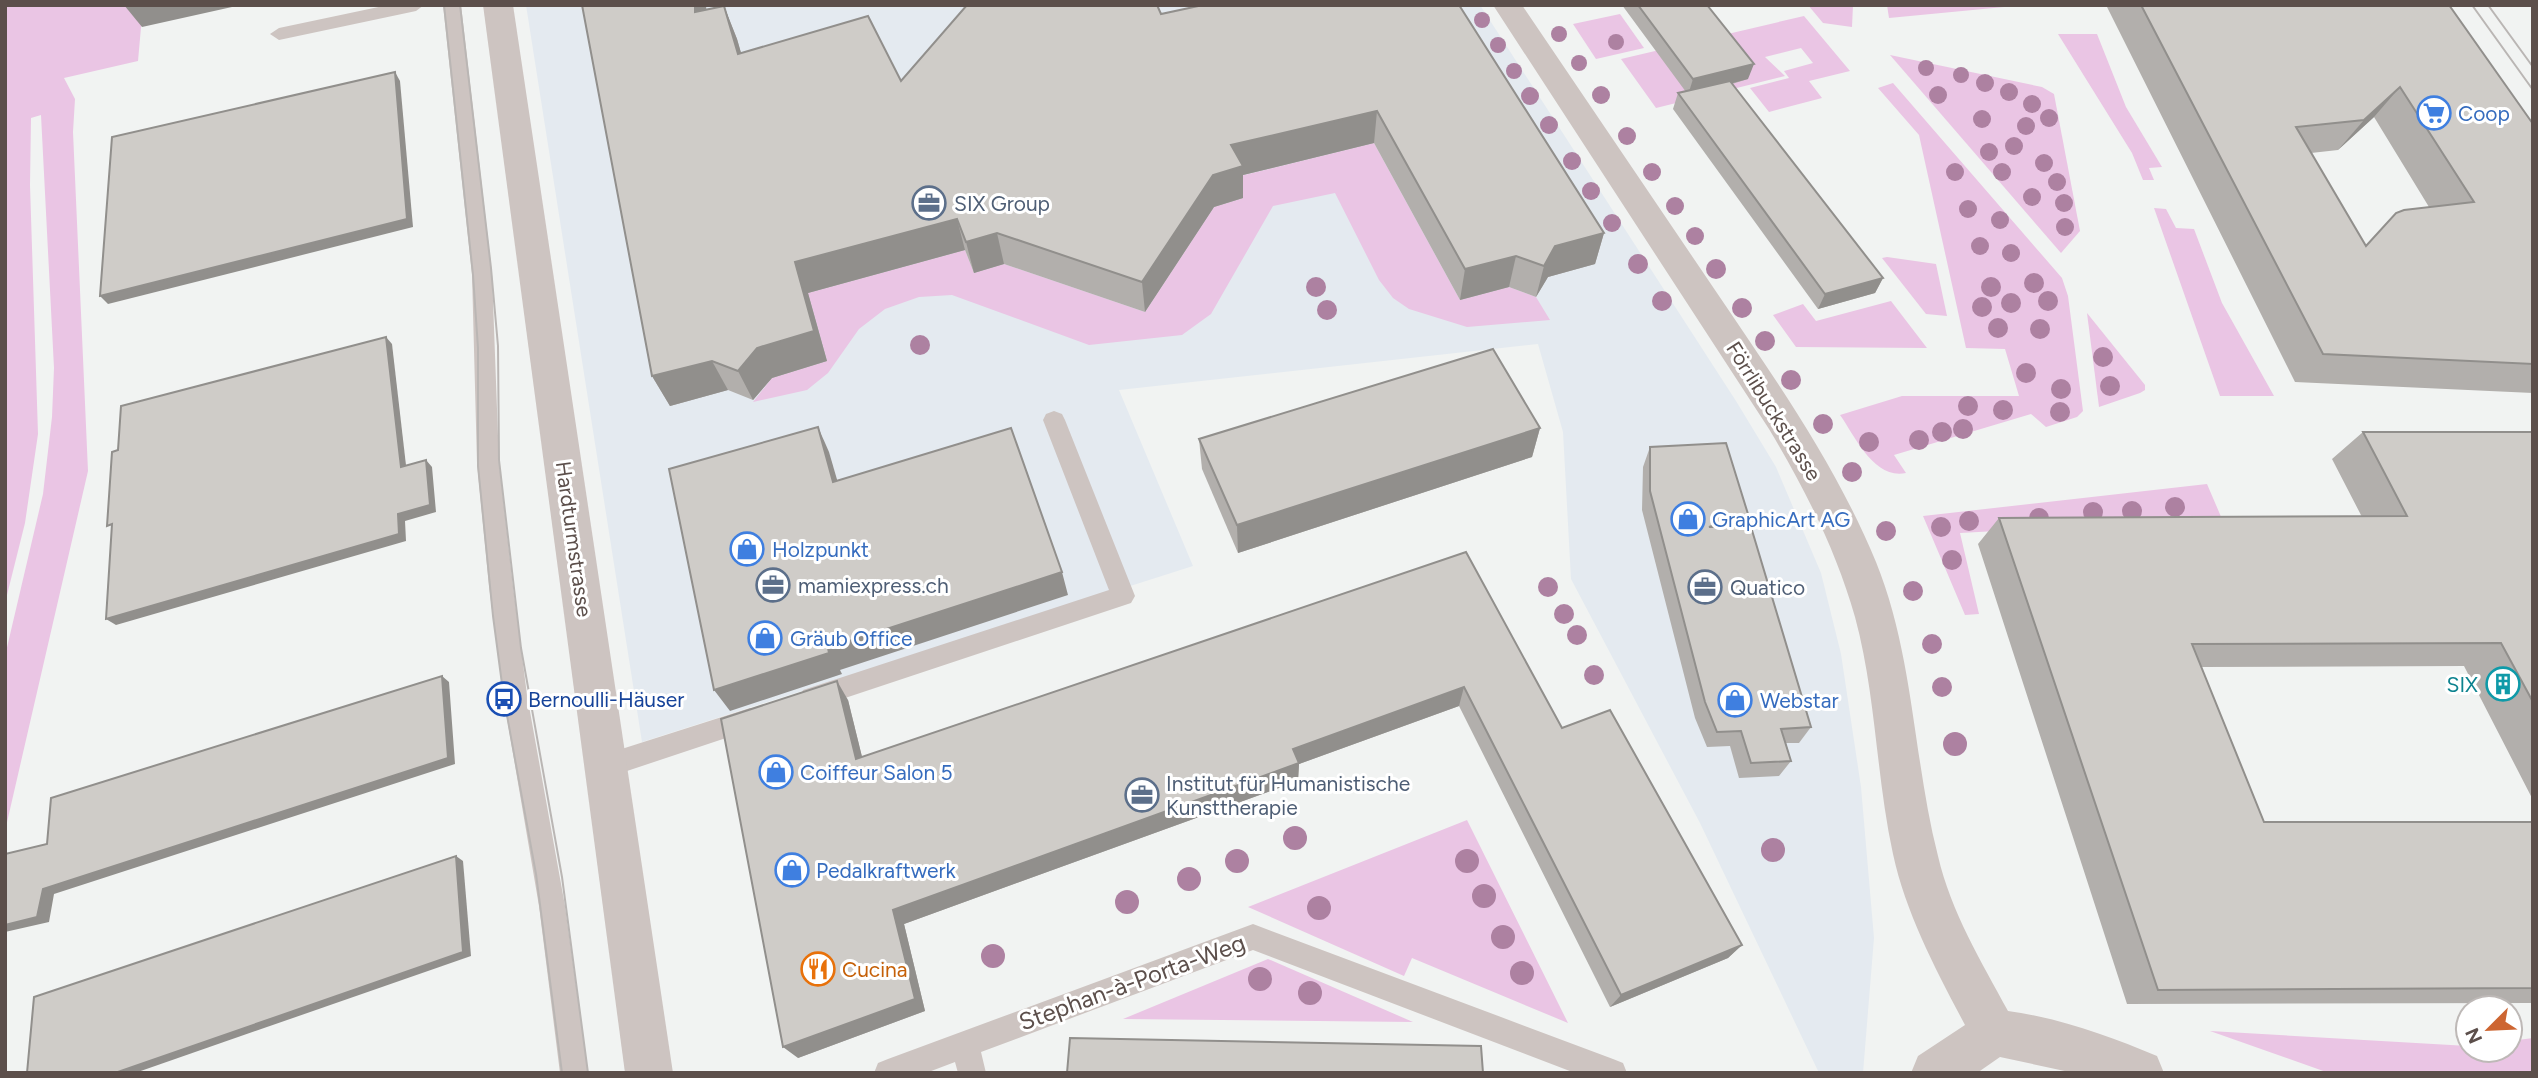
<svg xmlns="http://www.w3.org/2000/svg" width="2538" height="1078" font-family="Figtree,sans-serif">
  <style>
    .commercial { fill: #e4eaf0 }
    .green { fill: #eac5e4 }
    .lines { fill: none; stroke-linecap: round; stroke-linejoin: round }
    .lane { fill: #cdc4c1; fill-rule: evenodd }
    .street { fill: #cdc4c1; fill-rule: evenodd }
    .tram { stroke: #bab6b4; stroke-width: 2 }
    .tree { fill: #ad81a1 }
    .wall { fill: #b2afac; fill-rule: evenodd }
    .shaded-wall { fill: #918f8c }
    .building { fill: #cfccc8; stroke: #918f8c; stroke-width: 2; fill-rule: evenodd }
    .labels { text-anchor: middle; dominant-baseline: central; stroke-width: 6; stroke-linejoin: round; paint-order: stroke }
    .shop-label { font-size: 21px; fill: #366cbe; stroke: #fff; text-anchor: start }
    .service-label { font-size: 21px; fill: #4e5e75; stroke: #fff; text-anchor: start }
    .street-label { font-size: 21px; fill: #5c4f4b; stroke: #fff }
    .culture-label { font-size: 21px; fill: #0d838f; stroke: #fff; text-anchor: end }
    .transit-label { font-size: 21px; fill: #164399; stroke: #fff; text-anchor: start }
    .food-label { font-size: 21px; fill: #c56008; stroke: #fff; text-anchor: start }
    .near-street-label { font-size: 24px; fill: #5c4f4b; stroke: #fff }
  </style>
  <rect width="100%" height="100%" fill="#f1f3f2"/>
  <path class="commercial" d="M526 5H1480L1736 401 1776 467 1821 573 1841 654 1861 787 1874 938 1863 1073H1819L1700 823 1571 579 1563 432 1538 344 1119 390 1193 566 642 742Z"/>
  <g class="green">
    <path d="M5 5H143L138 61 64 78 75 99 73 132 88 471 5 831V656L43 494 52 417 54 368 41 115 31 118 30 185 38 434 25 523 5 603Z"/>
    <path d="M1808 5H1853L1852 27 1823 23Z"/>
    <path d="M1887 5H2025L1889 18Z"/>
    <path d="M1620 14 1644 48 1596 59 1573 24Z"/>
    <path d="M1804 16 1850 71 1809 81 1822 98 1769 112 1750 88 1789 78 1784 71 1813 63 1801 48 1765 57 1785 76 1656 108 1621 59Z"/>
    <path d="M2058 34H2097L2126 107 2162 167 2149 168 2154 180H2143L2132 153Z"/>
    <path d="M1890 55 2042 87 2054 94 2080 231 2061 253Z"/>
    <path d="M1893 83 2062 278 2068 296 2083 411 2077 417 2046 427 2031 414 1894 455 1906 473C1874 480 1855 436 1840 415L1902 396H2019L2005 349 1966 348 1919 135 1878 88Z"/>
    <path d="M1374 143 1460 300 1509 287 1536 297 1550 320 1467 327 1409 309 1393 298 1379 280 1335 193 1273 206 1211 314 1182 335 1089 345 952 295 919 297 885 309 859 329 828 373 807 390 753 402 772 378 827 361 808 293 965 250 974 273 1004 264 1145 312 1214 207 1243 198 1232 178Z"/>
    <path d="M2154 208 2166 209 2176 228 2194 229 2222 303 2274 396H2220Z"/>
    <path d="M1887 257 1936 264 1947 316 1926 314 1882 258Z"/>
    <path d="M1891 301 1927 348 1796 347 1773 315 1803 304 1816 321Z"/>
    <path d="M2087 313 2145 385V390L2140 393 2099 407Z"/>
    <path d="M2207 484 2222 519 1960 533 1979 614 1965 615 1923 516Z"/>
    <path d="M1467 820 1568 1023 1412 958 1404 976 1248 907Z"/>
    <path d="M1268 959 1413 1022 1123 1019Z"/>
    <path d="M2210 1031 2468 1046V1050H2510V1041L2533 1038V1073H2329Z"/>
  </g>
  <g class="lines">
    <g class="lane">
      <path d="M388 5H424L416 11 279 40 270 34 279 28Z"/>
      <path d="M443 5H461L492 274 499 463 513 586 527 695 565 906 588 1073H560L539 906 503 695 489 586 477 463 472 274Z"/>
      <path d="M1054 411 1062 414 1065 420 1135 596 1131 603 812 709 803 706 800 698 803 690 1109 590 1043 420 1046 414Z"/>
      <path d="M750 708 759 711 762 719 759 727 606 778 597 774 593 766 597 758 606 754Z"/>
      <path d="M1253 924 1613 1059 1623 1063 1627 1073H1575L1253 950 981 1052 986 1073H958L955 1062 926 1073H874L878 1063 888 1059Z"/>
    </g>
    <g class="street">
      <path d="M483 5H513L673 1073H625Z"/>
      <path d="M1493 5H1522C1587 101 1652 197 1717 293 1775 379 1836 465 1876 562 1914 656 1913 758 1938 856 1951 912 1981 961 2008 1011 2060 1018 2109 1036 2157 1056L2164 1073H2074L2000 1057 1977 1073H1911L1918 1056 1965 1025C1936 970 1906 914 1893 854 1876 776 1876 694 1855 617 1836 550 1805 489 1769 429Z"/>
    </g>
    <g class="tram">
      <path d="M444 5 473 275 478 348V466L493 616 504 699 536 874 562 1073"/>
      <path d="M460 5 491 268 498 346 499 460 521 648 562 877 588 1073"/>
      <path d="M2472 5 2533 90"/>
      <path d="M2488 5 2533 67"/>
    </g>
  </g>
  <g class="tree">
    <circle cx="1482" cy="20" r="8"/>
    <circle cx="1559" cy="34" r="8"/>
    <circle cx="1616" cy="42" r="8"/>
    <circle cx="1498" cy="45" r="8"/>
    <circle cx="1579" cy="63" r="8"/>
    <circle cx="1926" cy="68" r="8"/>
    <circle cx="1514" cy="71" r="8"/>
    <circle cx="1961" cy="75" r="8"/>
    <circle cx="1985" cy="83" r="9"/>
    <circle cx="2009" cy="92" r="9"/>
    <circle cx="1601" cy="95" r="9"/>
    <circle cx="1938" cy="95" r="9"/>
    <circle cx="1530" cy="96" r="9"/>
    <circle cx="2032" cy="104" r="9"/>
    <circle cx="2049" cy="118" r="9"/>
    <circle cx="1982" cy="119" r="9"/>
    <circle cx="1549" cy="125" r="9"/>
    <circle cx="2026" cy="126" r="9"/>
    <circle cx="1627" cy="136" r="9"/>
    <circle cx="2014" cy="146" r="9"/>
    <circle cx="1989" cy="152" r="9"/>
    <circle cx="1572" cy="161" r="9"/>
    <circle cx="2044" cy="163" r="9"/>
    <circle cx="1652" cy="172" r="9"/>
    <circle cx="1955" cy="172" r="9"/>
    <circle cx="2002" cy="172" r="9"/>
    <circle cx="2057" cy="182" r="9"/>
    <circle cx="1591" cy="191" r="9"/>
    <circle cx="2032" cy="197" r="9"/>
    <circle cx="2064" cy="203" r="9"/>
    <circle cx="1675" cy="206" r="9"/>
    <circle cx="1968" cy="209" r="9"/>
    <circle cx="2000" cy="220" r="9"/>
    <circle cx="1612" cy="223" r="9"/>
    <circle cx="2065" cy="227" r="9"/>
    <circle cx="1695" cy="236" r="9"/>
    <circle cx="1980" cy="246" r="9"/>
    <circle cx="2011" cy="253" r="9"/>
    <circle cx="1638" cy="264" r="10"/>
    <circle cx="1716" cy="269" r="10"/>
    <circle cx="2034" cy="283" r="10"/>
    <circle cx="1316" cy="287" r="10"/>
    <circle cx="1991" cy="287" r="10"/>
    <circle cx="1662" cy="301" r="10"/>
    <circle cx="2048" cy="301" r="10"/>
    <circle cx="2011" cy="303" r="10"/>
    <circle cx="1982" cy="307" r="10"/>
    <circle cx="1742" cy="308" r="10"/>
    <circle cx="1327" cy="310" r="10"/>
    <circle cx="1998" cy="328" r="10"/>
    <circle cx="2040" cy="329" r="10"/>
    <circle cx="1765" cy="341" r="10"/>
    <circle cx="920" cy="345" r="10"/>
    <circle cx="2103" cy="357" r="10"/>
    <circle cx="2026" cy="373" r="10"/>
    <circle cx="1791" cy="380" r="10"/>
    <circle cx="2110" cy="386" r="10"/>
    <circle cx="2061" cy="389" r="10"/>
    <circle cx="1968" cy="406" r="10"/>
    <circle cx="2003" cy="410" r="10"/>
    <circle cx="2060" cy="412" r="10"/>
    <circle cx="1823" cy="424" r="10"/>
    <circle cx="1963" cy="429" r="10"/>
    <circle cx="1942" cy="432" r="10"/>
    <circle cx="1919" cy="440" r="10"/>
    <circle cx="1869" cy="442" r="10"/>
    <circle cx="1852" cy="472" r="10"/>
    <circle cx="2175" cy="507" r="10"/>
    <circle cx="2132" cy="511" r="10"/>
    <circle cx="2093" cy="512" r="10"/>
    <circle cx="2039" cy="518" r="10"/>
    <circle cx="1969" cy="521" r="10"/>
    <circle cx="1941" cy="527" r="10"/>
    <circle cx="1886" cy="531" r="10"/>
    <circle cx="1952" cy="560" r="10"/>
    <circle cx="1548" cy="587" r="10"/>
    <circle cx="1913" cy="591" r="10"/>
    <circle cx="1564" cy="614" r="10"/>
    <circle cx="1577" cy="635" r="10"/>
    <circle cx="1932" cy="644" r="10"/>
    <circle cx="1594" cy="675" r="10"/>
    <circle cx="1942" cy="687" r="10"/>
    <circle cx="1955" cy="744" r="12"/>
    <circle cx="1295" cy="838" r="12"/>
    <circle cx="1773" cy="850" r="12"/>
    <circle cx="1237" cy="861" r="12"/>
    <circle cx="1467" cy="861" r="12"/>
    <circle cx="1189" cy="879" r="12"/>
    <circle cx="1484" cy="896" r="12"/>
    <circle cx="1127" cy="902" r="12"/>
    <circle cx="1319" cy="908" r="12"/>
    <circle cx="1503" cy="937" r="12"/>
    <circle cx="993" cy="956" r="12"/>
    <circle cx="1522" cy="973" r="12"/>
    <circle cx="1260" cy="979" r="12"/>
    <circle cx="1310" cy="993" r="12"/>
  </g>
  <g class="wall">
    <path d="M1203 5 1604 233 1595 264 1548 277 1536 297 1509 287 1460 300 1374 143 1243 175V198L1214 207 1145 312 1004 264 974 273 965 250 808 293 827 361 772 378 753 400 728 390 670 406 652 376 707 10 724 6 737 39 741 53 901 81 1161 14Z"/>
    <path d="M1622 5H1707L1748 79 1732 84 1883 278 1875 293 1818 309 1673 109 1678 93 1686 92Z"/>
    <path d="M2106 5H2449L2533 124V393L2295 382ZM2374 117 2429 207 2396 213 2366 246 2311 153 2338 150Z"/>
    <path d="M1540 428 1532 457 1238 553 1202 469 1199 439Z"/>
    <path d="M2363 432H2533V800L2464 666 2201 667 2264 822H2533V1003L2127 1004 1978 544 1999 518 2362 517 2332 459Z"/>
    <path d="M1650 447 1741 527 1811 727 1799 743H1786L1791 761 1779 776 1739 778 1730 746 1707 747 1695 718 1642 510 1643 467Z"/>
    <path d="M1466 552 1562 728 1742 945 1728 958 1610 1007 1459 706 1299 764 1298 781 904 924 925 1011 798 1058 848 700 862 757Z"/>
  </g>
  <g class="shaded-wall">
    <path d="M124 5H241L142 27Z"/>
    <path d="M695 5H706L709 45 695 12Z"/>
    <path d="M724 6 737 39 751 87 738 54Z"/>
    <path d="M1754 64 1748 79 1688 95 1693 79Z"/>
    <path d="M395 72 400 81 413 227 108 304 100 296Z"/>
    <path d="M2400 87 2374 117 2338 150 2364 120Z"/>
    <path d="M1377 111 1374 143 1243 175V198L1214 207 1145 312 1142 282 1231 145Z"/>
    <path d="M957 219 965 250 808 293 827 361 772 378 753 400 738 371 795 262Z"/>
    <path d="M997 233 1004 264 974 273 966 242Z"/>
    <path d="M1604 233 1595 264 1548 277 1536 297 1544 266 1555 246Z"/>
    <path d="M1516 256 1509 287 1460 300 1465 269Z"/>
    <path d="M1883 278 1875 293 1818 309 1825 294Z"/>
    <path d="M386 337 392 344 407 474 401 467Z"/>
    <path d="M712 361 728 390 670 406 652 376Z"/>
    <path d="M818 427 829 452 845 507 833 482Z"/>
    <path d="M1540 428 1532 457 1238 553 1237 525Z"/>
    <path d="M426 460 432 467 436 512 405 521 406 541 116 625 106 619 398 514Z"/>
    <path d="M1748 514 1738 533 1709 527Z"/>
    <path d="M1062 572 1068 595 840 670 842 674 730 711 714 690 828 648Z"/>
    <path d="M442 676 449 682 455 764 54 894 49 922 5 932V925L43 889Z"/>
    <path d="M837 681 848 700 867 777 856 759Z"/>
    <path d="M1464 687 1459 706 1299 764 1298 781 904 924 925 1011 798 1058 783 1047 893 910 1293 749Z"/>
    <path d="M456 856 463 861 471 956 135 1073H115Z"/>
    <path d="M1742 945 1728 958 1610 1007 1621 995Z"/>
  </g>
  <g class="building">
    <path d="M582 5H695V12L724 6 738 54 868 16 901 81 967 5H1157L1161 14 1203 5H1459L1604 233 1555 246 1544 266 1516 256 1465 269 1377 111 1231 145 1243 166 1213 175 1142 282 997 233 966 242 957 219 795 262 814 331 757 348 738 371 712 361 652 376Z"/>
    <path d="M1638 5H1707L1754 64 1693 79Z"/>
    <path d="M2141 5H2449L2533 124V364L2323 354ZM2400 87 2474 202 2404 210 2396 213 2366 246 2296 127 2364 120Z"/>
    <path d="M395 72 407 219 100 296 112 137Z"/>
    <path d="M1730 81 1883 278 1825 294 1678 93Z"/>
    <path d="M386 337 401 467 426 460 430 505 398 514 399 534 106 619 112 524 107 526 112 452 118 450 121 406Z"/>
    <path d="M1493 349 1540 428 1237 525 1199 439Z"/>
    <path d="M818 427 833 482 1011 428 1062 572 828 648 829 653 714 690 669 469Z"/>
    <path d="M2363 432H2533V702L2501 643 2192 644 2264 822H2533V988L2158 990 1999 518 2407 516Z"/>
    <path d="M1726 443 1748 514 1709 527H1751L1811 727 1781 729 1791 761 1751 763 1741 731 1717 732 1705 702 1650 491V447Z"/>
    <path d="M1466 552 1562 728 1610 710 1742 945 1621 995 1464 687 1293 749 1299 763 893 910 915 999 783 1047 721 719 837 681 856 759Z"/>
    <path d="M442 676 448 758 43 889 37 917 5 925V854L47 844 51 798Z"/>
    <path d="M456 856 463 952 115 1073H27L34 997Z"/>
    <path d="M1070 1038 1481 1046 1483 1073H1067Z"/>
  </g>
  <defs>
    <symbol id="supermarket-ring" viewBox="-11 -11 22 22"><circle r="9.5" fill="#fff" stroke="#3f7fe0" stroke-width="1.5"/><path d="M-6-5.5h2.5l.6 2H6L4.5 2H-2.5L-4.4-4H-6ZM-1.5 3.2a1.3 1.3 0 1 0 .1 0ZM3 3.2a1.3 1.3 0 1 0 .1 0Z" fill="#3f7fe0"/></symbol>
    <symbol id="office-ring" viewBox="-11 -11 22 22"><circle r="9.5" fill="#fff" stroke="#5c6f8a" stroke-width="1.5"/><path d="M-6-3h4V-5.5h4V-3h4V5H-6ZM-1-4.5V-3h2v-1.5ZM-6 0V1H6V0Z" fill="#5c6f8a"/></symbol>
    <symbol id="shop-ring" viewBox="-11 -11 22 22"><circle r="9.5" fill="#fff" stroke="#3f7fe0" stroke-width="1.5"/><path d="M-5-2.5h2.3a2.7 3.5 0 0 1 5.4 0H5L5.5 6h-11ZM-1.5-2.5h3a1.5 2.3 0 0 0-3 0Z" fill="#3f7fe0"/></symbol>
    <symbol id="building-ring" viewBox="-11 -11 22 22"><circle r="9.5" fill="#fff" stroke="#0f9aa8" stroke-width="1.5"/><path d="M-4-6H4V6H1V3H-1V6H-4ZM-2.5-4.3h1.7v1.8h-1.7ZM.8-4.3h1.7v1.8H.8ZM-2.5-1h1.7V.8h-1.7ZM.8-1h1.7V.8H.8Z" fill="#0f9aa8"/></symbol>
    <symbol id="bus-ring" viewBox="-11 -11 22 22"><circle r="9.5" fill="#fff" stroke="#1a4fb4" stroke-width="1.5"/><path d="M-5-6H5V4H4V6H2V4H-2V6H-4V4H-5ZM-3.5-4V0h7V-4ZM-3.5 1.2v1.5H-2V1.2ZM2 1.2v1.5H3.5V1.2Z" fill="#1a4fb4"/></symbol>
    <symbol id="restaurant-ring" viewBox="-11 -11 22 22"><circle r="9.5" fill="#fff" stroke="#e8710a" stroke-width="1.5"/><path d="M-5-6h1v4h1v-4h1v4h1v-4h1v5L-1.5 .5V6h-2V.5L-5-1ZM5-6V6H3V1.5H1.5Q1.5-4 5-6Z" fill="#e8710a"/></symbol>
  </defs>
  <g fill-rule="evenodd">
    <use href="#supermarket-ring" x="2415" y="94" width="38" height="38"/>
    <use href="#office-ring" x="910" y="184" width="38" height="38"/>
    <use href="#shop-ring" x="1669" y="500" width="38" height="38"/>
    <use href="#shop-ring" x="728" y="530" width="38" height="38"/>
    <use href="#office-ring" x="754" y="566" width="38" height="38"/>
    <use href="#office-ring" x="1686" y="568" width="38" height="38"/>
    <use href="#shop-ring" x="746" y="619" width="38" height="38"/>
    <use href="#building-ring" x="2484" y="665" width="38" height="38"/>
    <use href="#bus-ring" x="485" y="680" width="38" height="38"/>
    <use href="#shop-ring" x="1716" y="681" width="38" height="38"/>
    <use href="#shop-ring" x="757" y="753" width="38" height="38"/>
    <use href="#office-ring" x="1123" y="776" width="38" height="38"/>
    <use href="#shop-ring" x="773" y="851" width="38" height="38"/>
    <use href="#restaurant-ring" x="799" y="950" width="38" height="38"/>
  </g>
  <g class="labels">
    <g class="shop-label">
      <text x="2458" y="113">Coop</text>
      <text x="1712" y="519">GraphicArt AG</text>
      <text x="772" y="549">Holzpunkt</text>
      <text x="790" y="638">Gräub Office</text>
      <text x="1760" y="700">Webstar</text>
      <text x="800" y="772">Coiffeur Salon 5</text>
      <text x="816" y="870">Pedalkraftwerk</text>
    </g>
    <g class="service-label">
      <text x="954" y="203">SIX Group</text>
      <text x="798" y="585">mamiexpress.ch</text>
      <text x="1730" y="587">Quatico</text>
      <text x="1166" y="783">Institut für Humanistische<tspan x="1166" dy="24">Kunsttherapie</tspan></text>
    </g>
    <g class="street-label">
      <text transform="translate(1774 411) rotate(58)">Förrlibuckstrasse</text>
      <text transform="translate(574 539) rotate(82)">Hardturmstrasse</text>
    </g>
    <g class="culture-label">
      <text x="2478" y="684">SIX</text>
    </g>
    <g class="transit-label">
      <text x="528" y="699">Bernoulli-Häuser</text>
    </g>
    <g class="food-label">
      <text x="842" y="969">Cucina</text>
    </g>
    <g class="near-street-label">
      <text transform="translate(1132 982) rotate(-20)">Stephan-à-Porta-Weg</text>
    </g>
  </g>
  <rect width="2538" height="1078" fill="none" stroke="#5c4f4b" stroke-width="14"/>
  <g transform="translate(2489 1029) rotate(246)"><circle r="33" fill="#ffffff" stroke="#beb9b7" stroke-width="2"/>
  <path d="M0-5L12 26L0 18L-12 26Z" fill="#cd6531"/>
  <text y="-10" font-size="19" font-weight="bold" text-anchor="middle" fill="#5c4f4b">N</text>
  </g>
</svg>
